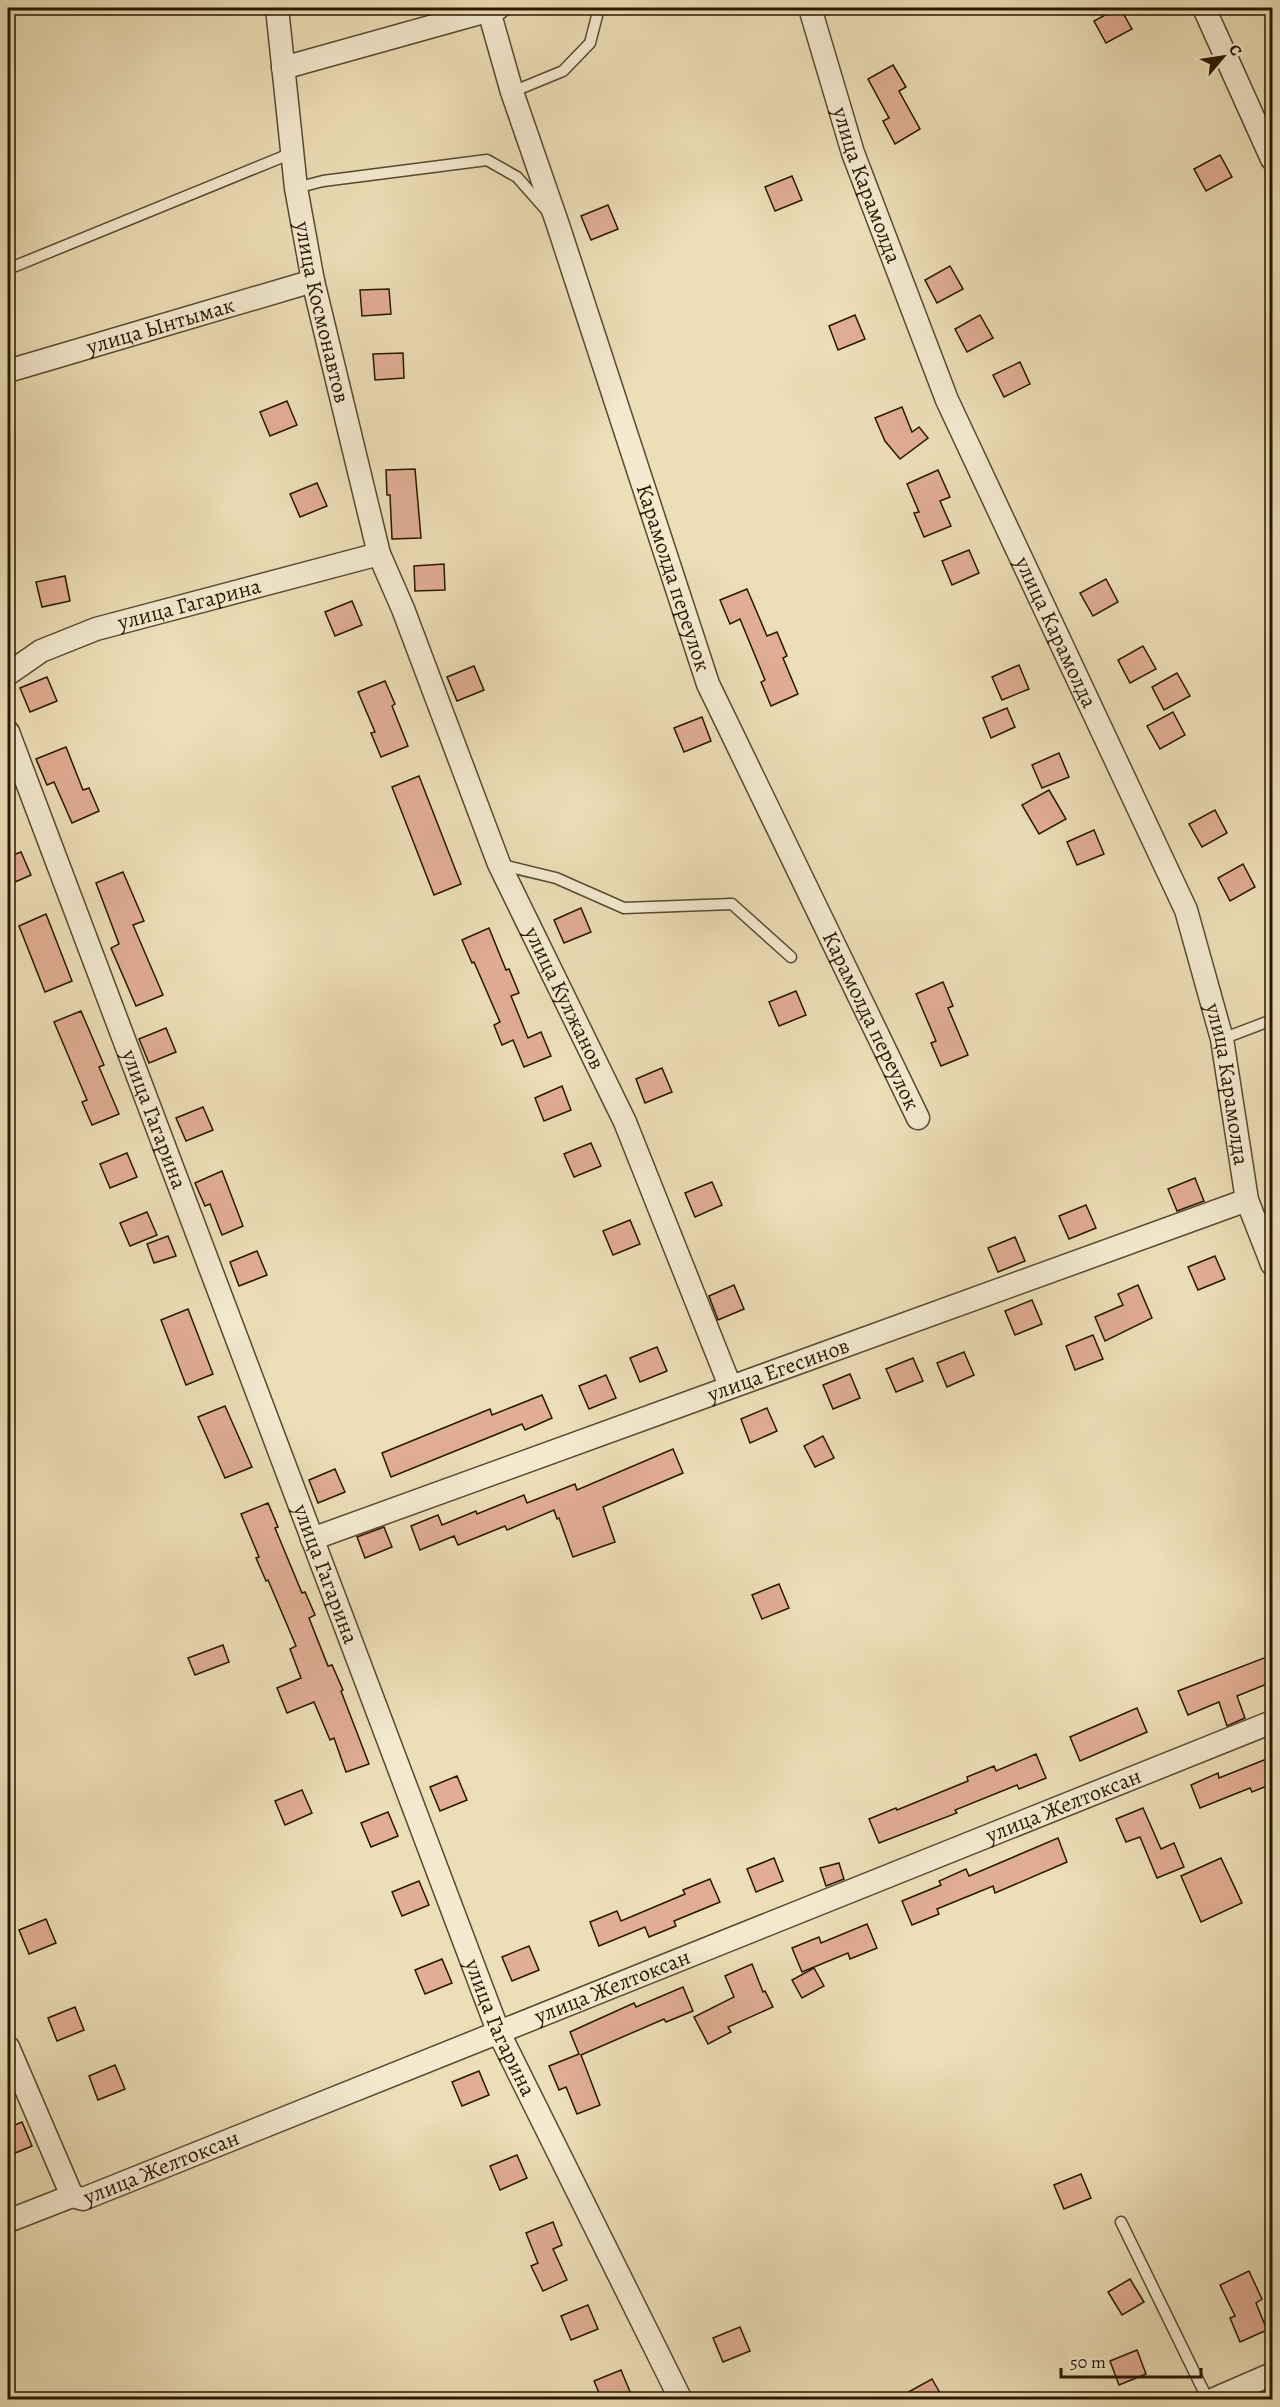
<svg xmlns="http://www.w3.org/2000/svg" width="1280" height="2407" font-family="Alegreya,serif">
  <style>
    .building { fill: #e1ad94; stroke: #271700; stroke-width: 1.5 }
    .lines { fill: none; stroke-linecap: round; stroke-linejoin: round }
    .service-casing { stroke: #58492e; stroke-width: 13 }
    .minor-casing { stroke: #58492e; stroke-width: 25 }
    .service { stroke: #f3ead0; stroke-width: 10 }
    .minor { stroke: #f3ead0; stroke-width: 22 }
    .labels { text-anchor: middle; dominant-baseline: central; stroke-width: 5; stroke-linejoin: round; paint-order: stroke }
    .street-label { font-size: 22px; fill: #271700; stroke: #f3ead0 }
  </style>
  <rect width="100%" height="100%" fill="#ecdeb7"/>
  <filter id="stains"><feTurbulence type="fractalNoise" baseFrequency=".00333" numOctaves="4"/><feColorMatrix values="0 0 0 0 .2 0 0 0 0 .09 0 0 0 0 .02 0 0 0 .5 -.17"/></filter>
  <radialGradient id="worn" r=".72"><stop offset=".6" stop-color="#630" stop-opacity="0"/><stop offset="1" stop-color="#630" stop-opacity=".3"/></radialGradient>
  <g class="building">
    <path d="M1118 8H1120L1132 29 1106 43 1094 21Z"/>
    <path d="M893 65 906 87 899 91 920 129 895 144 883 121 889 118 868 79Z"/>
    <path d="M1220 155 1232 177 1206 191 1194 169Z"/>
    <path d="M792 176 802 200 775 211 765 187Z"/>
    <path d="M608 205 618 229 591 240 581 216Z"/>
    <path d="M950 266 963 289 937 303 925 280Z"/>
    <path d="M389 289 391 314 362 316 360 290Z"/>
    <path d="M855 315 865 339 838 350 829 326Z"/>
    <path d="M980 315 993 338 967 352 955 329Z"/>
    <path d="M403 353 404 378 375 380 373 354Z"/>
    <path d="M1020 362 1030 384 1004 397 993 375Z"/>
    <path d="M287 401 297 425 270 436 260 412Z"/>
    <path d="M902 407 912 432 919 427 928 438 900 459 885 441 875 418Z"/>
    <path d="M415 469 421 538 392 539 390 495H387L386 470Z"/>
    <path d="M938 470 950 497 940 501 951 526 924 537 914 513 919 512 907 484Z"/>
    <path d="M317 483 327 506 300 517 290 494Z"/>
    <path d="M969 550 979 573 952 585 942 561Z"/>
    <path d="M444 564 445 590 415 591 414 566Z"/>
    <path d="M65 576 70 601 42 607 36 582Z"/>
    <path d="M1106 579 1118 602 1093 616 1080 593Z"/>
    <path d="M747 589 767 636 777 632 787 656 783 658 798 694 771 706 761 682 765 680 740 619 730 624 720 600Z"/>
    <path d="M352 601 362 625 335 636 325 612Z"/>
    <path d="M1143 646 1156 669 1130 683 1118 660Z"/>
    <path d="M1019 665 1029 689 1002 700 992 677Z"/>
    <path d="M474 666 484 690 457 701 447 677Z"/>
    <path d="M1177 673 1190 696 1164 710 1152 687Z"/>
    <path d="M47 677 57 701 30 712 20 688Z"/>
    <path d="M385 681 395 704 392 706 408 746 381 757 371 733 375 732 358 692Z"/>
    <path d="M1007 708 1015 727 991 738 983 718Z"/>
    <path d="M1173 712 1185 735 1160 749 1147 726Z"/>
    <path d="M702 717 711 741 684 752 674 728Z"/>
    <path d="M66 747 83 790 89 788 99 811 72 823 54 782 47 785 36 759Z"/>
    <path d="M1059 753 1069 777 1042 788 1032 765Z"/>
    <path d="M419 776 461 884 434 895 392 787Z"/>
    <path d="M1049 790 1066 819 1039 834 1022 805Z"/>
    <path d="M1215 810 1227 833 1202 847 1189 824Z"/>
    <path d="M1094 830 1104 854 1077 865 1067 842Z"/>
    <path d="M21 852 31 875 8 885V857Z"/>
    <path d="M1243 864 1255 887 1230 901 1218 878Z"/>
    <path d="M123 872 144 921 133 925 163 995 136 1006 111 948 119 944 96 883Z"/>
    <path d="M581 908 591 932 564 943 554 920Z"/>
    <path d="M46 914 72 981 45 992 19 926Z"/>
    <path d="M489 928 506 970 509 969 519 993 511 996 528 1038 541 1032 551 1056 524 1067 513 1040 502 1045 494 1025 500 1022 474 962 472 963 462 940Z"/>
    <path d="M943 982 953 1006 948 1008 968 1055 941 1066 931 1043 936 1041 916 994Z"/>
    <path d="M796 991 806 1015 779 1026 769 1002Z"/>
    <path d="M81 1011 104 1065 99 1067 119 1114 92 1125 82 1102 87 1100 54 1022Z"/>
    <path d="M166 1028 176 1052 149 1063 139 1039Z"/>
    <path d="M662 1068 672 1092 645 1103 636 1079Z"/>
    <path d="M562 1086 571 1110 544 1121 535 1098Z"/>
    <path d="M203 1107 213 1130 186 1141 176 1118Z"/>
    <path d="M591 1143 601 1166 574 1177 564 1154Z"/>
    <path d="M127 1153 137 1177 110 1188 100 1164Z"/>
    <path d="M222 1171 243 1226 222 1235 210 1204 205 1206 195 1183Z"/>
    <path d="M1195 1178 1204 1201 1177 1211 1168 1189Z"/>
    <path d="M712 1182 722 1205 695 1217 685 1193Z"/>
    <path d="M1086 1205 1096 1228 1069 1239 1059 1216Z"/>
    <path d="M147 1212 157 1235 130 1246 120 1223Z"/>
    <path d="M630 1220 640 1244 613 1255 603 1231Z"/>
    <path d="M168 1236 176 1256 154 1263 147 1244Z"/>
    <path d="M1015 1237 1025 1261 998 1272 988 1248Z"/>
    <path d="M257 1251 267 1275 239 1286 230 1262Z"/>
    <path d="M1215 1256 1225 1279 1198 1290 1188 1267Z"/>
    <path d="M734 1285 744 1309 718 1320 709 1296Z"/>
    <path d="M1138 1285 1152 1318 1105 1341 1095 1317 1123 1305 1118 1294Z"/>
    <path d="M1032 1300 1042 1324 1015 1335 1005 1311Z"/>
    <path d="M188 1309 213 1374 186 1385 161 1320Z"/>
    <path d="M1093 1335 1103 1359 1075 1370 1066 1346Z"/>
    <path d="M657 1347 667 1371 640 1382 630 1358Z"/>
    <path d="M964 1352 974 1375 947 1387 937 1363Z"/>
    <path d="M913 1358 923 1381 896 1392 886 1369Z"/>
    <path d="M850 1374 860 1398 833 1409 823 1385Z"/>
    <path d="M606 1375 616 1398 589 1409 579 1386Z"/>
    <path d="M542 1395 552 1418 525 1430 522 1424 391 1477 382 1453 490 1409 492 1415Z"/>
    <path d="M225 1406 252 1467 225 1478 198 1417Z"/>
    <path d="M767 1408 777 1431 750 1443 741 1419Z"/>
    <path d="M823 1436 834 1458 815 1467 804 1446Z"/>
    <path d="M673 1449 683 1473 603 1507 615 1542 573 1557 559 1518 557 1519 554 1510 507 1530 505 1526 458 1545 454 1536 420 1550 411 1526 438 1515 442 1525 476 1511 477 1514 524 1495 527 1503 575 1484 577 1490Z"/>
    <path d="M335 1469 345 1492 318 1503 309 1480Z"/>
    <path d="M268 1503 278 1527 275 1528 302 1593 305 1592 315 1615 309 1618 328 1666 332 1665 343 1690 341 1691 369 1764 346 1772 334 1738 330 1740 314 1702 287 1713 277 1688 301 1678 290 1649 296 1646 268 1580 266 1581 256 1558 259 1557 241 1514Z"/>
    <path d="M384 1527 392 1547 365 1558 357 1537Z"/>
    <path d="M779 1584 789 1608 762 1619 752 1595Z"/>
    <path d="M223 1645 229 1662 195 1675 188 1658Z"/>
    <path d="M1272 1655V1682L1237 1696 1245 1718 1227 1726 1219 1702 1188 1715 1178 1691Z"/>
    <path d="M1137 1708 1147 1732 1080 1761 1070 1737Z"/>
    <path d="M1036 1754 1046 1778 1019 1789 1017 1785 955 1810 957 1813 879 1843 869 1819 896 1808 897 1810 968 1781 967 1777 994 1766 996 1771Z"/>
    <path d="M1269 1758 1272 1767V1784L1252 1792 1250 1788 1200 1808 1191 1785 1218 1773 1219 1778Z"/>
    <path d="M457 1776 467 1800 440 1811 430 1787Z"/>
    <path d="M302 1790 312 1813 285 1825 275 1801Z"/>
    <path d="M1143 1808 1161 1849 1174 1843 1184 1867 1157 1878 1140 1837 1126 1842 1116 1819Z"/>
    <path d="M388 1812 398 1836 371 1847 361 1823Z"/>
    <path d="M1058 1838 1067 1862 995 1893 993 1886 937 1909 939 1914 912 1925 902 1901 941 1885 939 1881 966 1869 969 1876Z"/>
    <path d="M774 1858 783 1881 756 1892 747 1869Z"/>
    <path d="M1221 1858 1242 1903 1201 1922 1181 1876Z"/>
    <path d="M839 1863 844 1879 826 1886 820 1868Z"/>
    <path d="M710 1879 720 1902 674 1921 676 1926 649 1937 645 1927 599 1946 590 1922 617 1911 621 1921 685 1894 683 1890Z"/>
    <path d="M419 1881 429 1905 402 1916 392 1892Z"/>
    <path d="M46 1919 56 1943 29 1954 19 1930Z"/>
    <path d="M867 1924 877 1948 850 1959 848 1953 802 1972 792 1948 819 1937 821 1943Z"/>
    <path d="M529 1946 539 1970 512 1981 502 1957Z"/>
    <path d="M442 1959 452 1983 425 1994 415 1970Z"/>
    <path d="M752 1964 763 1992 765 1991 773 2007 728 2027 731 2032 708 2044 694 2017 734 1997 725 1976Z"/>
    <path d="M814 1968 824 1986 802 1998 792 1980Z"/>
    <path d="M683 1987 693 2011 666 2022 664 2019 581 2055 600 2105 577 2114 566 2087 559 2090 549 2066 579 2054 570 2032 634 2003 636 2007Z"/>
    <path d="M75 2007 84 2030 57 2041 48 2018Z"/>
    <path d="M115 2065 125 2089 98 2100 89 2076Z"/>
    <path d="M479 2071 489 2095 462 2106 452 2082Z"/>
    <path d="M22 2122 32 2146 8 2156V2128Z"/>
    <path d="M517 2155 527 2178 500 2190 490 2166Z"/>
    <path d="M1081 2174 1091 2198 1064 2209 1054 2185Z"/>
    <path d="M553 2222 562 2245 553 2249 567 2280 543 2291 531 2266 538 2263 526 2233Z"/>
    <path d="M1249 2271 1262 2299 1256 2303 1267 2330 1240 2342 1230 2318 1235 2316 1220 2285Z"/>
    <path d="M1130 2279 1144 2302 1122 2315 1108 2292Z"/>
    <path d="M588 2305 598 2329 571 2340 561 2316Z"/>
    <path d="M740 2327 750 2351 723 2362 713 2338Z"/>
    <path d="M1137 2350 1146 2374 1119 2385 1110 2361Z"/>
    <path d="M621 2370 631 2394 618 2400H602L594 2381Z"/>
    <path d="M932 2379 944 2400H894Z"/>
  </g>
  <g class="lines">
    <defs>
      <g id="service">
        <path d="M512 92 563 71 590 43 599 8"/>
        <path d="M296 188 323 181 487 160 517 177 547 211"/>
        <path d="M8 269 292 153"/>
        <path d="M502 865 556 878 624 908 732 904 791 957"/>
        <path d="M1222 1039 1272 1020"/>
        <path d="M1121 2222 1208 2400"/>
      </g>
      <g id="minor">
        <path id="s1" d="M277 8 296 188 313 281 379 554 403 609 499 864 625 1122 730 1386"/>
        <path id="s2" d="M810 8 853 153 947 400 1186 910 1222 1039 1247 1200 1272 1264"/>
        <path d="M1204 8 1272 159"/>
        <path id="s3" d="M489 11 512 92 558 225 708 684 918 1118"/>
        <path d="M283 68 498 8"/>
        <path id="s4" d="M8 371 313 281"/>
        <path id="s5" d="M8 674 41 651 96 629 379 554"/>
        <path id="s6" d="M8 732 498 2031 681 2400"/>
        <path id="s7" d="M312 1539 1247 1200"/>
        <path id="s8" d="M8 2047 72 2196 83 2199 1272 1722"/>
        <path d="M8 2221 72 2196"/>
        <path d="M1212 2400 1272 2374"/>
      </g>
    </defs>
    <use href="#service" class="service-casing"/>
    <use href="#minor" class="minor-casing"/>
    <use href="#service" class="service"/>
    <use href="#minor" class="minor"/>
  </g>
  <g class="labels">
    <g class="street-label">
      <text stroke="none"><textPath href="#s2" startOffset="186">улица Карамолда</textPath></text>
      <text stroke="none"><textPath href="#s1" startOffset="308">улица Космонавтов</textPath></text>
      <text stroke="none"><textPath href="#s4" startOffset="159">улица Ынтымак</textPath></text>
      <text stroke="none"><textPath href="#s3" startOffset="596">Карамолда переулок</textPath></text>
      <text stroke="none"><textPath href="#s5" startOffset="196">улица Гагарина</textPath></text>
      <text stroke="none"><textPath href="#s2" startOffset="672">улица Карамолда</textPath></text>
      <text stroke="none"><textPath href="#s1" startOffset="1038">улица Кулжанов</textPath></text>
      <text stroke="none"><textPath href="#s3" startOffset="1082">Карамолда переулок</textPath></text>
      <text stroke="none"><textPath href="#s2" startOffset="1158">улица Карамолда</textPath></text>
      <text stroke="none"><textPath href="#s6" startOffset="414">улица Гагарина</textPath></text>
      <text stroke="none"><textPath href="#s7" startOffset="496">улица Егесинов</textPath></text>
      <text stroke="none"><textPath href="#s6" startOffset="900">улица Гагарина</textPath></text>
      <text stroke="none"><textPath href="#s8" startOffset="1230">улица Желтоксан</textPath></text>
      <text stroke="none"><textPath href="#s8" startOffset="744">улица Желтоксан</textPath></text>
      <text stroke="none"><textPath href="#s6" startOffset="1386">улица Гагарина</textPath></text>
      <text stroke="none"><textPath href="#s8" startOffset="258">улица Желтоксан</textPath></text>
    </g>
  </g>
  <rect width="1280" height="2407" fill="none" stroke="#ecdeb7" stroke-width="30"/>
  <rect x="9" y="9" width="1262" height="2389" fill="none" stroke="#271700" stroke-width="3"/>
  <rect x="15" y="15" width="1250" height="2377" fill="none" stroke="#271700" stroke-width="1.5"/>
  <g transform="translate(1223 57) rotate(61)" stroke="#f3ead0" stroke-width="4.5" paint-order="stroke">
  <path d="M0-4.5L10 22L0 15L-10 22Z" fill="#271700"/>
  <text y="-9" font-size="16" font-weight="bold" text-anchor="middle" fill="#271700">С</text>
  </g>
  <path d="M1061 2368v9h140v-9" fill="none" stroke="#271700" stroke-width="3"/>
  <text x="1070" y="2368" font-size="18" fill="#271700" stroke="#f3ead0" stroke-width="4.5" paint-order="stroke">50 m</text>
  <rect width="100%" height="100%" filter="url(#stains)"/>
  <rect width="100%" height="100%" fill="url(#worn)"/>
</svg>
